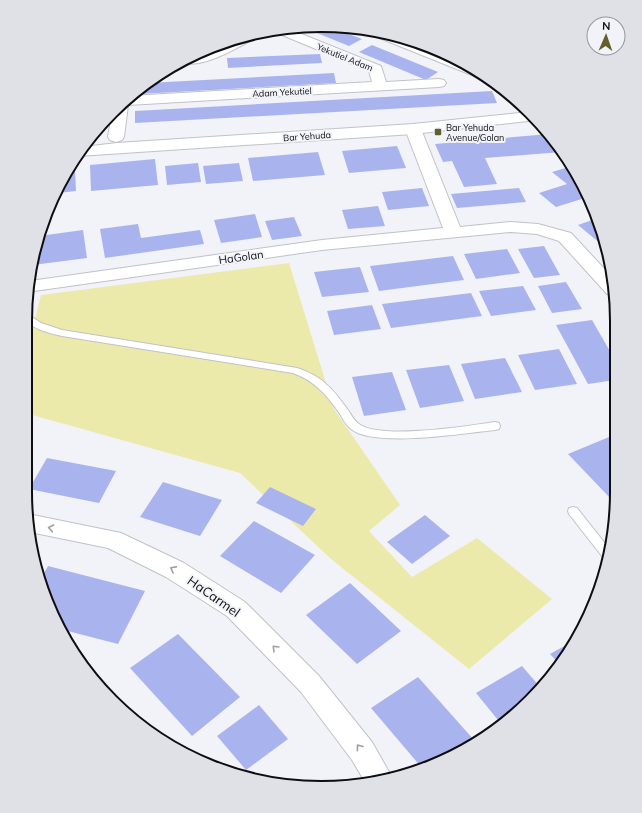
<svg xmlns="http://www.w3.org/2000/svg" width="642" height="813" font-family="Mulish,sans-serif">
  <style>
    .green { fill: #ebeaab }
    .building { fill: #a9b4ef }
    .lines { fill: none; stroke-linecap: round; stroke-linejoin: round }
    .service-casing { stroke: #c0c2c8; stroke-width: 2 }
    .minor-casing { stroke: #c0c2c8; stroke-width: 2 }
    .tertiary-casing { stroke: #c0c2c8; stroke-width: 2 }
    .service { fill: #fff; fill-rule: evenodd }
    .minor { fill: #fff; fill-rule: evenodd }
    .tertiary { fill: #fff; fill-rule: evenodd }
    .oneway { stroke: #9f9f9f }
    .poi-dot { fill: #61602c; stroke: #f1f3f9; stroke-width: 1.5 }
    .labels { text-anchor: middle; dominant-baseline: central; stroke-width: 4; stroke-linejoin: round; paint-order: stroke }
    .far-street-label { font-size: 9px; fill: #0e0e10; stroke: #f1f3f9 }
    .far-poi-label { font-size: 9px; fill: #0e0e10; stroke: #f1f3f9; text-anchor: start }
    .street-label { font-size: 11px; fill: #0e0e10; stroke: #f1f3f9 }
    .near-street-label { font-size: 13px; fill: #0e0e10; stroke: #f1f3f9 }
    .rim { fill: none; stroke: #0e0e10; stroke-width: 2 }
  </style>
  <rect width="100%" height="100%" fill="#f1f3f9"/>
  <path class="green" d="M289 263 334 409 400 505 369 531 412 577 477 538 552 599 469 669 331 559 240 473 25 413V359L41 295Z"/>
  <g class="building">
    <path d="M328 26 362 39 349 46 302 27Z"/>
    <path d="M372 45 438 72 426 80 359 52Z"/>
    <path d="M320 54 322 63 228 68 227 58Z"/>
    <path d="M334 73 336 83 140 94V88L148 83Z"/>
    <path d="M492 91 497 103 135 123V111Z"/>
    <path d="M549 134 562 152 485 158 497 184 464 187 452 161 443 162 435 144Z"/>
    <path d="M397 146 406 168 349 173 342 151Z"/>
    <path d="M318 152 325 175 253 181 248 158Z"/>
    <path d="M155 159 158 185 91 191 90 165Z"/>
    <path d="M198 163 201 182 167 185 165 166Z"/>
    <path d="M239 163 243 181 206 184 203 166Z"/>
    <path d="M572 166 577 173 588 197 556 207 539 193 567 184 552 172Z"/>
    <path d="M70 170H75L76 191 58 193Z"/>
    <path d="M422 188 429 206 388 210 382 192Z"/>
    <path d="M519 188 526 202 457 208 451 194Z"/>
    <path d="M378 206 385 226 348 229 342 210Z"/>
    <path d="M255 214 262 237 221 243 214 220Z"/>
    <path d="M294 217 302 236 272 240 265 221Z"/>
    <path d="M598 218 601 226 605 242 601 244 578 225Z"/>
    <path d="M138 224 141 238 200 230 204 244 105 258 100 229Z"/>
    <path d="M83 230 87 258 33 265 39 236Z"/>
    <path d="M544 246 560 275 534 278 518 249Z"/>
    <path d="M507 249 520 273 476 279 464 254Z"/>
    <path d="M453 256 464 280 379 291 370 266Z"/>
    <path d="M360 267 369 292 322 297 314 272Z"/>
    <path d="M566 282 582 309 552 313 538 286Z"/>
    <path d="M523 286 536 310 491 316 479 291Z"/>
    <path d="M471 293 482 316 391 328 382 304Z"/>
    <path d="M372 305 381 329 334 335 327 311Z"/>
    <path d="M592 320 615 360V380L588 384 556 325Z"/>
    <path d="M559 349 577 384 535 390 518 355Z"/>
    <path d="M505 358 522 392 475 399 461 364Z"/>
    <path d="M449 365 464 401 420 408 406 370Z"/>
    <path d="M392 372 406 410 364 416 352 377Z"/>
    <path d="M614 435 612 500 568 454Z"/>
    <path d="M47 458 116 471 99 503 29 489Z"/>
    <path d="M163 482 222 500 200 536 140 517Z"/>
    <path d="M270 487 316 509 303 526 256 503Z"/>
    <path d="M425 515 450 536 412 564 387 542Z"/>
    <path d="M254 521 315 555 281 593 220 556Z"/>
    <path d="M48 566 145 591 118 644 60 629 40 580Z"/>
    <path d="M350 583 401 631 357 664 306 615Z"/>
    <path d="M178 634 240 697 192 736 130 668Z"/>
    <path d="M577 639 567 657 560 665 550 654Z"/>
    <path d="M522 666 540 687 516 714 502 725 476 693Z"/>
    <path d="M418 677 474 740 454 755 422 768 371 708Z"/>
    <path d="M259 705 288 739 246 770 217 736Z"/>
  </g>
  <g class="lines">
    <defs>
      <g id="service">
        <path d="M374 31 381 32 379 34 489 79 484 80 372 35 371 34Z"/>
        <path d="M26 313 41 323 62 330 297 368C322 376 333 389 348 410 351 414 354 421 359 424 380 440 467 426 495 422L499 423 500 426 499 429 495 430C465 433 374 448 351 429 346 425 343 419 340 414 327 395 315 381 293 373L62 336C49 333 36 330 26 321Z"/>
        <path d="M573 507 577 508 611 551 608 561 605 560 569 514 568 511 569 508Z"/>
      </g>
      <g id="minor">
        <path d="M284 27 381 66 386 82 439 79 444 80 446 83 444 86 439 87 128 105 124 137 122 140 116 142 110 140 108 137 112 113 129 96 372 82 369 71 270 30Z"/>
        <path d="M259 33 258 37C237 47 203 70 180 62L230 40Z"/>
        <path d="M413 124 419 126 421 129 460 227 511 222 538 224 571 233 611 276 615 296 607 294 559 241 537 234 511 232 322 250 27 292 30 281 322 240 443 228 405 129 407 126Z"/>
        <path d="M28 514 121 533 184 563 245 602 319 676 372 742 393 779 365 782 352 760 301 692 227 616 166 577 108 548 30 532Z"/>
      </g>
      <path id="tertiary" d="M529 112 537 120 413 134 78 156 83 147 117 143 413 124Z"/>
    </defs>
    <use href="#service" class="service-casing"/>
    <use href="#minor" class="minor-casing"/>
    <use href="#tertiary" class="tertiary-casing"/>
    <use href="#service" class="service"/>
    <use href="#minor" class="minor"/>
    <use href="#tertiary" class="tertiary"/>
  </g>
  <defs><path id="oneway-chevron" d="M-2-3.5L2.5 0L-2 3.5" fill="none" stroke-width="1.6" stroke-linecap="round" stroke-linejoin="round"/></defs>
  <g class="oneway">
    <use href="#oneway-chevron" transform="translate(51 528) rotate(-169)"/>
    <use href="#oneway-chevron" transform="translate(173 569) rotate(-152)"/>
    <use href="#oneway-chevron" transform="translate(275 648) rotate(-135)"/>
    <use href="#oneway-chevron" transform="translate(359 747) rotate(-127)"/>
  </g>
  <rect class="poi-dot" x="434" y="128" width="8" height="8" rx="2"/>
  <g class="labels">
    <g class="far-street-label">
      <text transform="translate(345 57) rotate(22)">Yekutiel Adam</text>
      <text transform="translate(282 92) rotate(-3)">Adam Yekutiel</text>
      <text transform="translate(307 136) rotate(-4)">Bar Yehuda</text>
    </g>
    <g class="far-poi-label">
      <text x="446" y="127">Bar Yehuda<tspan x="446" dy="10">Avenue/Golan</tspan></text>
    </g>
    <g class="street-label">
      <text transform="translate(241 257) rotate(-8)">HaGolan</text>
    </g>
    <g class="near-street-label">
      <text transform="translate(214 596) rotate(35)">HaCarmel</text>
    </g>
  </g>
  <path d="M0 0H642V813H0ZM321 32H321A289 289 0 0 1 610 321V492A289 289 0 0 1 321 781H321A289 289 0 0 1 32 492V321A289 289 0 0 1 321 32Z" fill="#dfe1e6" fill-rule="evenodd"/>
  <path class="rim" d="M321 32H321A289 289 0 0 1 610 321V492A289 289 0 0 1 321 781H321A289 289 0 0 1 32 492V321A289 289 0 0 1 321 32Z"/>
  <g transform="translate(606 36) rotate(2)"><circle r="19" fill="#f1f3f9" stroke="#96979c"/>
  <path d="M0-3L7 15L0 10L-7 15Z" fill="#61602c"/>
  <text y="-6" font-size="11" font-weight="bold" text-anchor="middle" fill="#0e0e10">N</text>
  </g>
</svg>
